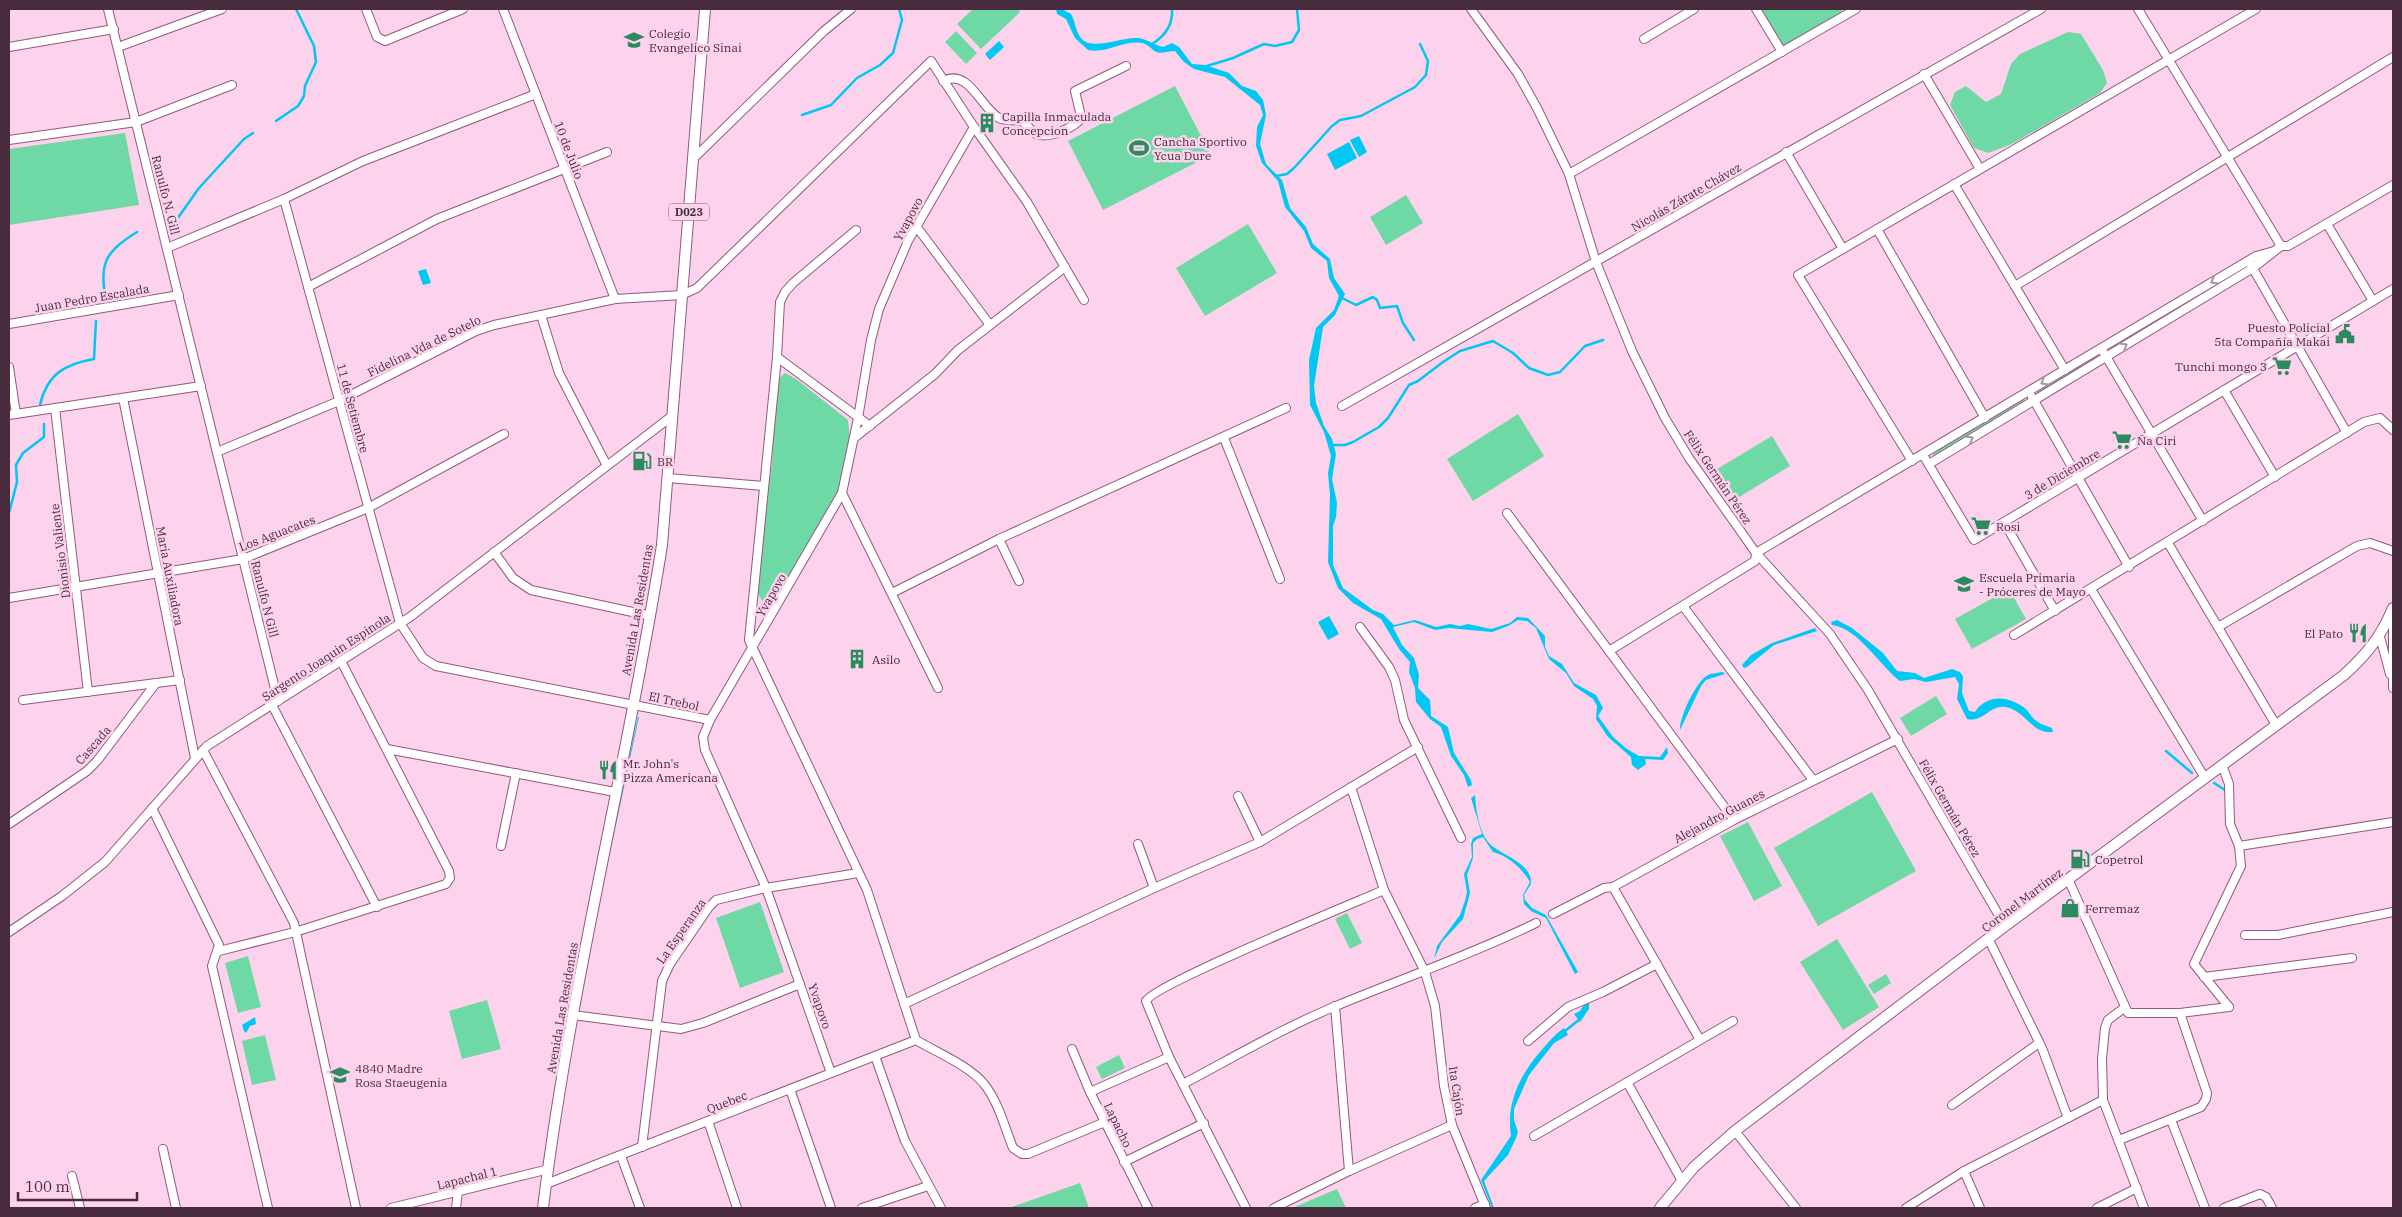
<svg xmlns="http://www.w3.org/2000/svg" width="2402" height="1217" font-family="'IBM Plex Serif',serif">
  <style>
    .green { fill: #6fd9a5 }
    .water { fill: #00c8f3 }
    .lines { fill: none; stroke-linecap: round; stroke-linejoin: round }
    .stream { stroke: #00c8f3; stroke-width: 2.5 }
    .minor-casing { stroke: #955781; stroke-width: 10 }
    .major-casing { stroke: #955781; stroke-width: 12 }
    .minor { stroke: #fff; stroke-width: 8 }
    .major { stroke: #fff; stroke-width: 10 }
    .oneway { stroke: #a4969e }
    .labels { text-anchor: middle; dominant-baseline: central; stroke-width: 5; stroke-linejoin: round; paint-order: stroke }
    .shield { fill: #fdd2ed; stroke: #7e5e72; stroke-width: 1 }
    .shield-label { font-size: 11px; font-weight: bold; fill: #482c3e }
    .poi-label { font-size: 12px; fill: #482c3e; stroke: #fdd2ed; text-anchor: start }
    .street-label { font-size: 12px; fill: #482c3e; stroke: #fdd2ed }
  </style>
  <rect width="100%" height="100%" fill="#fdd2ed"/>
  <g class="green">
    <path d="M973 9H1018L1020 12 981 49 957 24Z"/>
    <path d="M1760 9H1841L1842 12 1783 46Z"/>
    <path d="M956 31 977 53 966 64 945 42Z"/>
    <path d="M2068 32 2081 34 2103 70 2107 83 2100 93 2012 144 1988 153 1974 148 1950 105 1955 92 1966 86 1986 102 2001 94 2011 64 2020 54Z"/>
    <path d="M1175 86 1211 155 1103 210 1068 141Z"/>
    <path d="M125 133 139 205 9 225V149Z"/>
    <path d="M1406 195 1423 223 1386 245 1370 217Z"/>
    <path d="M1248 224 1277 273 1205 316 1176 268Z"/>
    <path d="M2246 266 2247 268 2110 350V347Z"/>
    <path d="M2097 355 2099 357 2037 394V391Z"/>
    <path d="M785 373 796 379 848 420 850 440 838 491 786 589 765 605 758 594 759 552 772 464 775 382Z"/>
    <path d="M2023 400 2025 401 1933 457V454L1943 447Z"/>
    <path d="M1518 414 1544 456 1473 501 1447 459Z"/>
    <path d="M1772 436 1790 466 1736 499 1717 469Z"/>
    <path d="M2009 589 2026 619 1972 649 1955 619Z"/>
    <path d="M1936 696 1947 714 1911 736 1900 718Z"/>
    <path d="M1872 792 1916 871 1818 926 1774 848Z"/>
    <path d="M1748 822 1782 886 1754 901 1720 836Z"/>
    <path d="M760 902 784 972 740 988 716 918Z"/>
    <path d="M1347 913 1362 943 1350 949 1335 919Z"/>
    <path d="M1837 939 1879 1007 1843 1030 1800 962Z"/>
    <path d="M248 956 261 1007 238 1013 225 963Z"/>
    <path d="M1886 974 1891 983 1874 994 1868 985Z"/>
    <path d="M487 1000 501 1049 462 1059 449 1011Z"/>
    <path d="M265 1035 276 1080 252 1085 242 1041Z"/>
    <path d="M1119 1055 1125 1068 1102 1079 1096 1067Z"/>
    <path d="M1080 1183 1089 1208H1009Z"/>
    <path d="M1337 1189 1346 1208H1292Z"/>
  </g>
  <g class="water">
    <path d="M1056 9H1062L1071 14C1076 22 1075 34 1084 41 1097 49 1122 37 1138 38 1147 39 1154 45 1163 47L1172 43 1179 47 1192 64 1205 65 1229 73 1242 86 1256 91 1263 100 1266 115 1260 144 1266 164 1282 180 1290 208 1306 227 1313 244 1330 259 1334 278 1345 294 1335 315 1323 327 1314 386 1316 403 1324 426 1332 439 1336 454 1332 479 1337 503 1336 517 1333 526V565L1343 588 1373 610 1383 614 1394 625 1415 620 1436 627 1450 624 1460 626 1468 624 1491 629 1510 623 1517 617 1528 618 1545 636V647L1549 656 1562 664 1574 683 1596 695 1603 708 1598 716 1613 737 1627 749 1639 756 1660 757 1667 747 1668 753 1663 760 1645 759 1646 764 1638 770 1632 765 1631 757 1608 737 1596 719 1597 706 1593 699 1574 686 1566 673 1549 659 1536 628 1527 621 1518 620 1508 626 1492 632 1449 628 1435 630 1414 622 1393 627 1402 645 1414 658 1419 675 1418 688 1430 700 1431 716 1448 727 1454 753 1471 780 1472 785 1468 787 1464 775 1451 756 1441 727 1430 719 1416 702 1415 688 1409 672 1410 662 1399 649 1381 619 1353 603 1338 588 1328 562 1330 495 1328 473 1331 456 1324 432 1310 405 1309 360 1316 328 1334 310 1339 296 1329 278 1327 261 1311 248 1304 231 1285 207 1278 181 1262 163 1256 146 1257 127 1263 115 1260 105 1225 77 1194 69 1184 62 1175 51C1168 51 1162 54 1156 52 1151 49 1148 44 1142 43 1123 40 1107 54 1088 50L1075 38 1066 19 1057 14Z"/>
    <path d="M999 41 1004 47 990 60 985 54Z"/>
    <path d="M1359 136 1367 152 1359 157 1350 140Z"/>
    <path d="M1349 142 1357 158 1335 170 1327 154Z"/>
    <path d="M426 269 431 283 423 285 418 271Z"/>
    <path d="M1329 616 1339 634 1328 640 1318 622Z"/>
    <path d="M1837 620 1852 628 1883 653 1897 671 1915 673 1924 678 1952 669 1960 672 1963 676 1962 693 1969 711 1975 712C1988 693 2010 696 2027 710 2030 714 2033 719 2038 722 2042 725 2048 726 2052 728L2053 732C2031 734 2026 711 2006 707 1990 704 1983 723 1967 719L1957 699 1959 684 1955 677 1926 682 1914 679 1900 681C1880 666 1858 628 1832 625L1831 622Z"/>
    <path d="M1815 628 1817 631 1774 645 1747 667 1744 668 1742 665 1751 655 1772 643Z"/>
    <path d="M1723 672 1725 674 1706 680 1701 686 1680 730C1679 718 1696 681 1708 675 1712 673 1719 673 1723 672Z"/>
    <path d="M638 717H639L607 866H606Z"/>
    <path d="M1475 795C1476 810 1479 833 1490 844 1499 854 1533 863 1531 884L1524 895 1525 900 1532 908 1546 915 1578 972 1575 974 1546 918 1531 911 1524 904 1523 895 1530 882C1522 868 1508 856 1493 852L1483 837 1477 839 1473 843V858L1467 875 1470 893 1463 919 1442 942 1434 959 1437 946 1460 915 1465 901 1467 892 1464 874 1472 857 1471 844 1473 838 1482 834 1471 798Z"/>
    <path d="M1589 1001V1009L1580 1022 1574 1014 1580 1011 1585 1003Z"/>
    <path d="M255 1017 256 1024 250 1026 246 1033 244 1031 242 1025Z"/>
    <path d="M1564 1028 1568 1035 1554 1043 1529 1075 1514 1109V1120L1518 1132 1516 1138 1508 1155 1484 1181 1494 1208H1492L1481 1180 1511 1136C1506 1104 1519 1077 1539 1053 1547 1044 1554 1035 1564 1028Z"/>
  </g>
  <g class="lines">
    <g class="stream">
      <path d="M1152 44C1165 36 1173 24 1172 9"/>
      <path d="M1207 66 1233 58 1264 44 1275 46 1292 42 1299 30 1297 9"/>
      <path d="M802 115 831 105 857 78 880 65 893 53 902 20 899 9"/>
      <path d="M276 121 298 106 304 96 305 86 316 62 314 46 296 9"/>
      <path d="M1276 176 1287 174 1294 168 1332 126 1340 120 1361 116 1415 87 1426 75 1428 61 1420 44"/>
      <path d="M170 229 199 188 244 139 253 133"/>
      <path d="M1342 298 1356 305 1373 297 1377 300 1380 308 1397 306 1403 323 1414 340"/>
      <path d="M106 299C98 263 107 250 137 232"/>
      <path d="M40 405C47 374 65 364 94 359L96 321"/>
      <path d="M1332 445H1345L1353 442 1379 427 1388 418 1409 385 1418 381 1443 362 1460 351 1493 341 1513 353 1529 368 1548 375 1560 372 1585 346 1603 340"/>
      <path d="M9 513 17 482 16 465 23 453 44 437V424"/>
      <path d="M2166 751 2192 773"/>
      <path d="M2214 783 2225 790"/>
      <path d="M1565 1031 1580 1019"/>
    </g>
    <defs>
      <g id="minor">
        <path d="M108 9 278 701"/>
        <path d="M366 9 377 37 385 41 463 9"/>
        <path d="M503 9 615 299"/>
        <path d="M1471 9 1518 74 1537 108 1569 174 1596 262 1632 351 1665 418 1689 458 1756 553 1830 634 1868 690 2005 926"/>
        <path d="M1756 9 1782 52"/>
        <path d="M2138 9 2281 246"/>
        <path d="M1644 39 1694 9"/>
        <path d="M9 47 114 29"/>
        <path d="M118 47 222 9"/>
        <path d="M1924 74 1980 169"/>
        <path d="M943 81C969 68 980 107 999 118 1006 122 1014 119 1021 121 1027 123 1030 131 1036 134 1048 139 1070 129 1079 121L1080 112 1075 91 1126 66"/>
        <path d="M9 140 136 122 232 85"/>
        <path d="M1786 152 1843 249"/>
        <path d="M693 159 824 31 851 9"/>
        <path d="M1569 174 1856 9"/>
        <path d="M1954 184 2065 370"/>
        <path d="M284 199 400 623 423 658 436 666 710 720"/>
        <path d="M2327 224 2373 301"/>
        <path d="M916 226 990 325"/>
        <path d="M1877 229 1985 418"/>
        <path d="M856 230 793 283 785 292 780 302 777 357 749 640 867 890 916 1040C936 1052 970 1066 984 1084 998 1101 1005 1128 1013 1148L1022 1154H1028L1105 1122"/>
        <path d="M167 248 284 199 363 161 536 94"/>
        <path d="M2251 265 2347 433"/>
        <path d="M2015 286 2393 57"/>
        <path d="M308 287 437 219 607 152"/>
        <path d="M541 315 559 373 606 464"/>
        <path d="M9 324 179 295"/>
        <path d="M2104 353 2203 521"/>
        <path d="M777 357 870 426"/>
        <path d="M9 367 16 414"/>
        <path d="M2224 390 2275 477"/>
        <path d="M2032 397 2129 567"/>
        <path d="M123 398 195 758"/>
        <path d="M1342 406C1576 274 1807 140 2041 9"/>
        <path d="M55 408 88 692"/>
        <path d="M9 415 201 386"/>
        <path d="M854 438 935 374 958 350 1065 267"/>
        <path d="M1224 438 1280 579"/>
        <path d="M217 452 339 401 476 331 494 325 615 299 682 295 697 288 931 61 974 127 1027 202 1084 300"/>
        <path d="M1923 455 1974 540 2393 289"/>
        <path d="M1912 461 1798 275 2256 9"/>
        <path d="M1929 464 2253 268 2281 246H2288L2393 185"/>
        <path d="M668 478 764 486"/>
        <path d="M842 493 938 688"/>
        <path d="M1507 513 1734 820"/>
        <path d="M2004 522 2055 611"/>
        <path d="M999 539 1019 581"/>
        <path d="M2168 543 2276 725"/>
        <path d="M494 552 513 578 531 590 651 616"/>
        <path d="M2091 589 2205 778"/>
        <path d="M892 593 999 539 1286 408"/>
        <path d="M9 598 243 559 368 508 504 434"/>
        <path d="M1683 606 1813 780"/>
        <path d="M2393 611V688"/>
        <path d="M1360 627 1389 667 1395 680 1404 720 1461 838"/>
        <path d="M2218 627 2357 546 2370 543 2393 551"/>
        <path d="M2014 635 2364 422 2380 418 2393 430"/>
        <path d="M2380 637 2390 674"/>
        <path d="M1609 651 1755 561 1756 553 2256 256 2274 251"/>
        <path d="M23 700 180 680"/>
        <path d="M272 705 377 907"/>
        <path d="M387 749 615 792"/>
        <path d="M203 750 294 923 356 1208"/>
        <path d="M2222 765 2229 784 2230 824 2239 846 2241 866 2194 964 2229 1007"/>
        <path d="M1351 787 1384 890 1425 972 1435 1006 1444 1086 1452 1125 1486 1208"/>
        <path d="M1238 796 1260 842"/>
        <path d="M152 808 219 945 212 966 268 1208"/>
        <path d="M9 824 87 771 97 761 156 683"/>
        <path d="M1138 844 1154 888"/>
        <path d="M501 846 516 773"/>
        <path d="M2239 846 2393 822"/>
        <path d="M2069 881 2128 1013H2180L2229 1007"/>
        <path d="M1613 887 1700 1040"/>
        <path d="M1553 914 1604 888 1613 887 1734 820 1898 739"/>
        <path d="M9 932 62 896 105 862 207 746 410 617 672 416"/>
        <path d="M2245 935H2278L2393 912"/>
        <path d="M1989 940 2042 1048 2068 1118"/>
        <path d="M219 951 295 932 446 884 450 878 449 871 341 661"/>
        <path d="M2204 977 2352 958"/>
        <path d="M904 1004 1154 888 1260 842 1418 747"/>
        <path d="M1335 1006 1349 1171"/>
        <path d="M2124 1008 2108 1020 2105 1028 2102 1059 2103 1100 2144 1208"/>
        <path d="M573 1015 681 1029 703 1023 800 984"/>
        <path d="M1528 1041 1568 1007 1603 992 1657 964"/>
        <path d="M1072 1049 1090 1092 1148 1208"/>
        <path d="M875 1056 905 1141 941 1208"/>
        <path d="M831 1073 766 888 705 750 703 737 710 720 842 493 858 418 871 340 879 309 908 241 974 127"/>
        <path d="M1627 1082 1682 1181"/>
        <path d="M1183 1084C1234 1057 1283 1028 1336 1006 1403 978 1471 955 1536 923"/>
        <path d="M790 1089 831 1208"/>
        <path d="M1090 1092 1169 1057"/>
        <path d="M1952 1105 2039 1043"/>
        <path d="M2171 1120 2205 1208"/>
        <path d="M708 1121 737 1208"/>
        <path d="M1735 1131 1796 1208"/>
        <path d="M1534 1136 1733 1021"/>
        <path d="M2119 1140 2201 1107 2206 1099 2207 1093 2180 1013"/>
        <path d="M642 1147 662 981 670 964 709 907 716 900 766 888 858 873"/>
        <path d="M163 1149 176 1208"/>
        <path d="M621 1156 640 1208"/>
        <path d="M1124 1162 1204 1123"/>
        <path d="M1964 1171 1980 1208"/>
        <path d="M72 1176 80 1208"/>
        <path d="M546 1184 916 1040"/>
        <path d="M391 1208 549 1169"/>
        <path d="M456 1208 458 1192"/>
        <path d="M862 1208 928 1186"/>
        <path d="M1246 1208 1169 1057 1146 1001C1153 985 1354 903 1384 890"/>
        <path d="M1274 1208 1349 1171 1452 1125"/>
        <path d="M1475 1208 1485 1204"/>
        <path d="M1906 1208 1964 1171 2103 1100"/>
        <path d="M2097 1208 2137 1188"/>
        <path d="M2224 1208 2260 1194 2266 1197 2272 1208"/>
      </g>
      <g id="major">
        <path d="M543 1208C570 985 627 767 662 545L705 9"/>
        <path d="M1660 1208 1694 1167 1735 1131 2005 926 2344 675C2366 655 2381 637 2393 608"/>
      </g>
    </defs>
    <use href="#minor" class="minor-casing"/>
    <use href="#major" class="major-casing"/>
    <use href="#minor" class="minor"/>
    <use href="#major" class="major"/>
  </g>
  <defs><path id="oneway-chevron" d="M-2-3.5L2.5 0L-2 3.5" fill="none" stroke-width="1.6" stroke-linecap="round" stroke-linejoin="round" transform="scale(1.25)"/></defs>
  <g class="oneway">
    <use href="#oneway-chevron" transform="translate(2214 281) rotate(149)"/>
    <use href="#oneway-chevron" transform="translate(2124 346) rotate(-31)"/>
    <use href="#oneway-chevron" transform="translate(2044 382) rotate(149)"/>
    <use href="#oneway-chevron" transform="translate(1970 439) rotate(-31)"/>
  </g>
  <defs>
    <symbol id="school-bare" viewBox="-9 -9 18 18"><path d="M0-5L7-2L0 1L-7-2ZM-4 1L0 2.5L4 1V4Q0 6-4 4Z" fill="#2d8960" stroke="#fdd2ed" stroke-width="2.5" paint-order="stroke"/></symbol>
    <symbol id="building-bare" viewBox="-9 -9 18 18"><path d="M-4-6H4V6H1V3H-1V6H-4ZM-2.5-4.3h1.7v1.8h-1.7ZM.8-4.3h1.7v1.8H.8ZM-2.5-1h1.7V.8h-1.7ZM.8-1h1.7V.8H.8Z" fill="#2d8960" stroke="#fdd2ed" stroke-width="2.5" paint-order="stroke"/></symbol>
    <symbol id="stadium-bare" viewBox="-9 -9 18 18"><path d="M0-5a6.5 5 0 1 0 0 10a6.5 5 0 1 0 0-10ZM-3.5-1.8h7v3.6h-7Z" fill="#2d8960" stroke="#fdd2ed" stroke-width="2.5" paint-order="stroke"/></symbol>
    <symbol id="civic-bare" viewBox="-9 -9 18 18"><path d="M-.6-6.5H3V-4.5H.6V-3L4-1V1h2V6H-6V1h2V-1L-.6-3ZM-1.2 2.5V6h2.4V2.5Z" fill="#2d8960" stroke="#fdd2ed" stroke-width="2.5" paint-order="stroke"/></symbol>
    <symbol id="supermarket-bare" viewBox="-9 -9 18 18"><path d="M-6-5.5h2.5l.6 2H6L4.5 2H-2.5L-4.4-4H-6ZM-1.5 3.2a1.3 1.3 0 1 0 .1 0ZM3 3.2a1.3 1.3 0 1 0 .1 0Z" fill="#2d8960" stroke="#fdd2ed" stroke-width="2.5" paint-order="stroke"/></symbol>
    <symbol id="fuel-bare" viewBox="-9 -9 18 18"><path d="M-5.5-6h7V0h2V4h1.3V-2.5L3-4.5l.8-.8L6-3V5H2.5V1h-1V6h-7ZM-4.2-4.7v3.2H.2V-4.7Z" fill="#2d8960" stroke="#fdd2ed" stroke-width="2.5" paint-order="stroke"/></symbol>
    <symbol id="restaurant-bare" viewBox="-9 -9 18 18"><path d="M-5-6h1v4h1v-4h1v4h1v-4h1v5L-1.5 .5V6h-2V.5L-5-1ZM5-6V6H3V1.5H1.5Q1.5-4 5-6Z" fill="#2d8960" stroke="#fdd2ed" stroke-width="2.5" paint-order="stroke"/></symbol>
    <symbol id="shop-bare" viewBox="-9 -9 18 18"><path d="M-5-2.5h2.3a2.7 3.5 0 0 1 5.4 0H5L5.5 6h-11ZM-1.5-2.5h3a1.5 2.3 0 0 0-3 0Z" fill="#2d8960" stroke="#fdd2ed" stroke-width="2.5" paint-order="stroke"/></symbol>
  </defs>
  <g fill-rule="evenodd">
    <use href="#school-bare" x="620" y="26" width="28" height="28"/>
    <use href="#building-bare" x="973" y="109" width="28" height="28"/>
    <use href="#stadium-bare" x="1125" y="134" width="28" height="28"/>
    <use href="#civic-bare" x="2331" y="320" width="28" height="28"/>
    <use href="#supermarket-bare" x="2268" y="352" width="28" height="28"/>
    <use href="#supermarket-bare" x="2108" y="426" width="28" height="28"/>
    <use href="#fuel-bare" x="628" y="447" width="28" height="28"/>
    <use href="#supermarket-bare" x="1967" y="512" width="28" height="28"/>
    <use href="#school-bare" x="1950" y="570" width="28" height="28"/>
    <use href="#restaurant-bare" x="2344" y="619" width="28" height="28"/>
    <use href="#building-bare" x="843" y="645" width="28" height="28"/>
    <use href="#restaurant-bare" x="594" y="756" width="28" height="28"/>
    <use href="#fuel-bare" x="2066" y="845" width="28" height="28"/>
    <use href="#shop-bare" x="2056" y="894" width="28" height="28"/>
    <use href="#school-bare" x="326" y="1061" width="28" height="28"/>
  </g>
  <g class="labels">
    <rect class="shield" x="669" y="203.5" width="40" height="17" rx="4"/>
    <g class="shield-label">
      <text x="689" y="212">D023</text>
    </g>
    <g class="poi-label">
      <text x="649" y="33">Colegio<tspan x="649" dy="14">Evangelico Sinai</tspan></text>
      <text x="1002" y="116">Capilla Inmaculada<tspan x="1002" dy="14">Concepcion</tspan></text>
      <text x="1154" y="141">Cancha Sportivo<tspan x="1154" dy="14">Ycua Dure</tspan></text>
      <text x="2330" y="327" text-anchor="end">Puesto Policial<tspan x="2330" dy="14">5ta Compañía Makai</tspan></text>
      <text x="2267" y="366" text-anchor="end">Tunchi mongo 3</text>
      <text x="2137" y="440">Ña Ciri</text>
      <text x="657" y="461">BR</text>
      <text x="1996" y="526">Rosi</text>
      <text x="1979" y="577">Escuela Primaria<tspan x="1979" dy="14">- Próceres de Mayo</tspan></text>
      <text x="2343" y="633" text-anchor="end">El Pato</text>
      <text x="872" y="659">Asilo</text>
      <text x="623" y="763">Mr. John's<tspan x="623" dy="14">Pizza Americana</tspan></text>
      <text x="2095" y="859">Copetrol</text>
      <text x="2085" y="908">Ferremaz</text>
      <text x="355" y="1068">4840 Madre<tspan x="355" dy="14">Rosa Staeugenia</tspan></text>
    </g>
    <g class="street-label">
      <text transform="translate(569 150) rotate(69)">10 de Julio</text>
      <text transform="translate(166 195) rotate(76)">Ranulfo N. Gill</text>
      <text transform="translate(1686 197) rotate(-30)">Nicolás Zárate Chávez</text>
      <text transform="translate(908 219) rotate(-62)">Yvapovo</text>
      <text transform="translate(92 298) rotate(-10)">Juan Pedro Escalada</text>
      <text transform="translate(424 346) rotate(-26)">Fidelina Vda de Sotelo</text>
      <text transform="translate(353 408) rotate(75)">11 de Setiembre</text>
      <text transform="translate(2062 474) rotate(-31)">3 de Diciembre</text>
      <text transform="translate(1718 477) rotate(56)">Félix Germán Pérez</text>
      <text transform="translate(277 533) rotate(-21)">Los Aguacates</text>
      <text transform="translate(60 551) rotate(-97)">Dionisio Valiente</text>
      <text transform="translate(170 576) rotate(79)">Maria Auxiliadora</text>
      <text transform="translate(771 595) rotate(-60)">Yvapovo</text>
      <text transform="translate(265 599) rotate(76)">Ranulfo N Gill</text>
      <text transform="translate(637 610) rotate(-80)">Avenida Las Residentas</text>
      <text transform="translate(326 657) rotate(-33)">Sargento Joaquin Espinola</text>
      <text transform="translate(674 701) rotate(12)">El Trebol</text>
      <text transform="translate(93 745) rotate(-49)">Cascada</text>
      <text transform="translate(1950 808) rotate(60)">Félix Germán Pérez</text>
      <text transform="translate(1719 816) rotate(-28)">Alejandro Guanes</text>
      <text transform="translate(2022 900) rotate(-37)">Coronel Martínez</text>
      <text transform="translate(681 931) rotate(-55)">La Esperanza</text>
      <text transform="translate(820 1006) rotate(71)">Yvapovo</text>
      <text transform="translate(562 1008) rotate(-80)">Avenida Las Residentas</text>
      <text transform="translate(1457 1091) rotate(81)">Ita Cajón</text>
      <text transform="translate(727 1102) rotate(-21)">Quebec</text>
      <text transform="translate(1118 1125) rotate(64)">Lapacho</text>
      <text transform="translate(467 1178) rotate(-14)">Lapachal 1</text>
    </g>
  </g>
  <rect width="2402" height="1217" fill="none" stroke="#482c3e" stroke-width="20"/>
  <path d="M18 1192v8h119v-8" fill="none" stroke="#482c3e" stroke-width="2.5"/>
  <text x="25" y="1192" font-size="15" fill="#482c3e" stroke="#fdd2ed" stroke-width="4" paint-order="stroke">100 m</text>
</svg>
